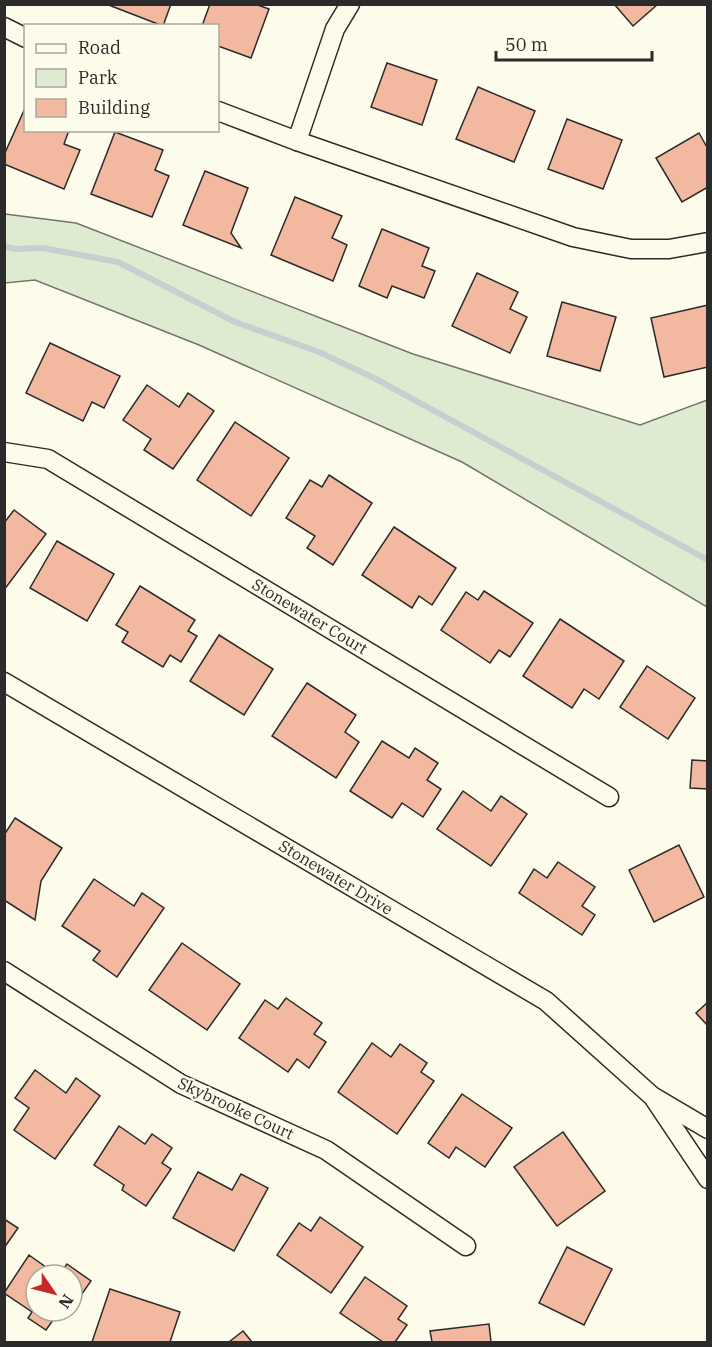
<svg xmlns="http://www.w3.org/2000/svg" width="712" height="1347" font-family="'IBM Plex Serif',serif">
  <style>
    .green { fill: #deebd1; stroke: #74746e; stroke-width: 1.5 }
    .lines { fill: none; stroke-linecap: round; stroke-linejoin: round }
    .stream { stroke: #c7d0d0; stroke-width: 6 }
    .building { fill: #f2b8a0; stroke: #2b2b2b; stroke-width: 1.5 }
    .minor-casing { stroke: #2b2b2b; stroke-width: 21 }
    .minor { stroke: #fdfbea; stroke-width: 18 }
    .labels { text-anchor: middle; dominant-baseline: central; stroke-width: 4.5; stroke-linejoin: round; paint-order: stroke }
    .street-label { font-size: 16px; fill: #2b2b2b; stroke: #fdfbea }
  </style>
  <rect width="100%" height="100%" fill="#fdfbea"/>
  <path class="green" d="M5 214 76 223 413 354 640 425 707 400V607L462 462 199 345 35 280 5 283Z"/>
  <g class="lines">
    <path class="stream" d="M4 246 15 249 43 248 118 262 235 322 319 352 374 378 708 560"/>
  </g>
  <g class="building">
    <path d="M106 4H171L163 26Z"/>
    <path d="M210 4H255L269 9 251 58 218 46V26H202Z"/>
    <path d="M614 4H658L633 26Z"/>
    <path d="M387 63 437 80 422 125 371 107Z"/>
    <path d="M478 87 535 111 514 162 456 139Z"/>
    <path d="M26 106V130H69L64 144 80 150 64 189 4 164V155Z"/>
    <path d="M567 119 622 140 603 189 548 169Z"/>
    <path d="M115 132 163 150 155 170 169 176 152 217 91 194Z"/>
    <path d="M699 133 708 149V187L682 202 656 158Z"/>
    <path d="M205 171 248 188 231 233 241 248 183 225Z"/>
    <path d="M295 197 342 216 332 238 347 245 333 281 271 255Z"/>
    <path d="M382 229 429 248 422 266 435 271 424 298 392 286 387 298 359 286Z"/>
    <path d="M477 273 518 292 510 309 527 317 510 353 452 326Z"/>
    <path d="M562 302 616 317 600 371 547 356Z"/>
    <path d="M708 305V367L664 377 651 318Z"/>
    <path d="M50 343 120 376 104 408 92 402 83 421 26 393Z"/>
    <path d="M147 385 179 407 188 393 214 411 173 469 144 450 151 439 123 420Z"/>
    <path d="M235 422 289 458 251 516 197 480Z"/>
    <path d="M329 475 372 503 333 565 307 548 315 536 286 518 310 480 322 487Z"/>
    <path d="M14 510 46 534 4 590V523Z"/>
    <path d="M394 527 456 568 432 605 419 596 412 608 362 575Z"/>
    <path d="M57 541 114 574 87 621 30 588Z"/>
    <path d="M140 586 195 620 188 631 197 636 181 662 170 655 163 667 122 642 128 632 116 625Z"/>
    <path d="M484 591 533 623 510 657 499 650 490 663 441 630 466 592 478 600Z"/>
    <path d="M560 619 624 661 599 699 584 689 572 708 523 676Z"/>
    <path d="M219 635 273 669 244 715 190 681Z"/>
    <path d="M647 666 695 698 668 739 620 707Z"/>
    <path d="M307 683 356 715 345 732 359 742 336 778 272 736Z"/>
    <path d="M382 741 409 758 415 748 438 763 427 780 441 789 423 817 402 803 392 818 350 791Z"/>
    <path d="M692 760 708 761V789L690 788Z"/>
    <path d="M463 791 491 811 501 796 527 814 491 866 437 829Z"/>
    <path d="M15 818 62 848 41 881 35 920 4 900V835Z"/>
    <path d="M679 845 704 897 654 922 629 870Z"/>
    <path d="M558 862 595 887 582 906 595 915 582 935 519 893 534 869 547 878Z"/>
    <path d="M94 879 134 906 142 893 164 908 117 977 93 960 100 951 62 926Z"/>
    <path d="M182 943 240 984 207 1030 149 990Z"/>
    <path d="M286 998 322 1023 314 1034 326 1042 309 1068 297 1059 288 1072 239 1038 265 1000 278 1009Z"/>
    <path d="M708 1002V1026L696 1013Z"/>
    <path d="M372 1043 391 1057 400 1044 427 1063 421 1072 434 1081 397 1134 338 1092Z"/>
    <path d="M35 1070 66 1093 76 1078 100 1096 55 1159 14 1130 29 1108 15 1098Z"/>
    <path d="M462 1094 512 1128 485 1167 456 1147 449 1158 428 1143Z"/>
    <path d="M119 1126 145 1144 152 1134 172 1148 162 1163 171 1169 146 1206 122 1190 124 1185 94 1165Z"/>
    <path d="M563 1132 605 1191 557 1226 514 1167Z"/>
    <path d="M198 1172 232 1190 241 1174 268 1188 234 1251 173 1218Z"/>
    <path d="M320 1217 363 1247 331 1293 277 1255 299 1223 311 1231Z"/>
    <path d="M4 1219 18 1228 4 1248Z"/>
    <path d="M567 1247 612 1269 584 1325 539 1303Z"/>
    <path d="M29 1255 57 1275H36V1311H70L65 1318 58 1313 46 1330 28 1318 32 1312 4 1293Z"/>
    <path d="M67 1264 91 1281 72 1308V1275H59Z"/>
    <path d="M365 1277 407 1306 398 1319 407 1325 395 1342H383L340 1313Z"/>
    <path d="M110 1289 180 1312 170 1342H92Z"/>
    <path d="M489 1324 491 1342H432L430 1331Z"/>
    <path d="M243 1331 252 1342H229Z"/>
  </g>
  <g class="lines">
    <defs>
      <g id="minor">
        <path d="M4 27 26 38"/>
        <path d="M218 111 297 141 573 237 631 249H669L708 242"/>
        <path d="M297 141 335 29 350 4"/>
        <path d="M4 452 48 459 609 797"/>
        <path d="M4 682 546 1001 652 1096 708 1129"/>
        <path d="M4 971 181 1084 326 1150 466 1246"/>
        <path d="M655 1100 708 1179"/>
      </g>
    </defs>
    <use href="#minor" class="minor-casing"/>
    <use href="#minor" class="minor"/>
  </g>
  <g class="labels">
    <g class="street-label">
      <text transform="translate(310 616) rotate(31)">Stonewater Court</text>
      <text transform="translate(336 877) rotate(31)">Stonewater Drive</text>
      <text transform="translate(236 1108) rotate(25)">Skybrooke Court</text>
    </g>
  </g>
  <rect width="712" height="1347" fill="none" stroke="#2b2b2b" stroke-width="12"/>
  <rect x="24" y="24" width="195" height="108" fill="#fdfbea" stroke="#a9a89e" stroke-width="1.5"/>
  <rect x="36" y="44" width="30" height="9" fill="#fdfbea" stroke="#a9a89e" stroke-width="1.5"/>
  <text x="78" y="54" font-size="18" fill="#2b2b2b">Road</text>
  <rect x="36" y="69" width="30" height="18" fill="#deebd1" stroke="#a9a89e" stroke-width="1.5"/>
  <text x="78" y="84" font-size="18" fill="#2b2b2b">Park</text>
  <rect x="36" y="99" width="30" height="18" fill="#f2b8a0" stroke="#a9a89e" stroke-width="1.5"/>
  <text x="78" y="114" font-size="18" fill="#2b2b2b">Building</text>
  <g transform="translate(54 1293) rotate(125)"><circle r="28" fill="#fdfbea" stroke="#a9a89e" stroke-width="1.5"/>
  <path d="M0-4.5L10 22L0 15L-10 22Z" fill="#c62828"/>
  <text y="-9" font-size="16" font-weight="bold" text-anchor="middle" fill="#2b2b2b">N</text>
  </g>
  <path d="M496 51v9h156v-9" fill="none" stroke="#2b2b2b" stroke-width="3"/>
  <text x="505" y="51" font-size="18" fill="#2b2b2b" stroke="#fdfbea" stroke-width="4.5" paint-order="stroke">50 m</text>
</svg>
